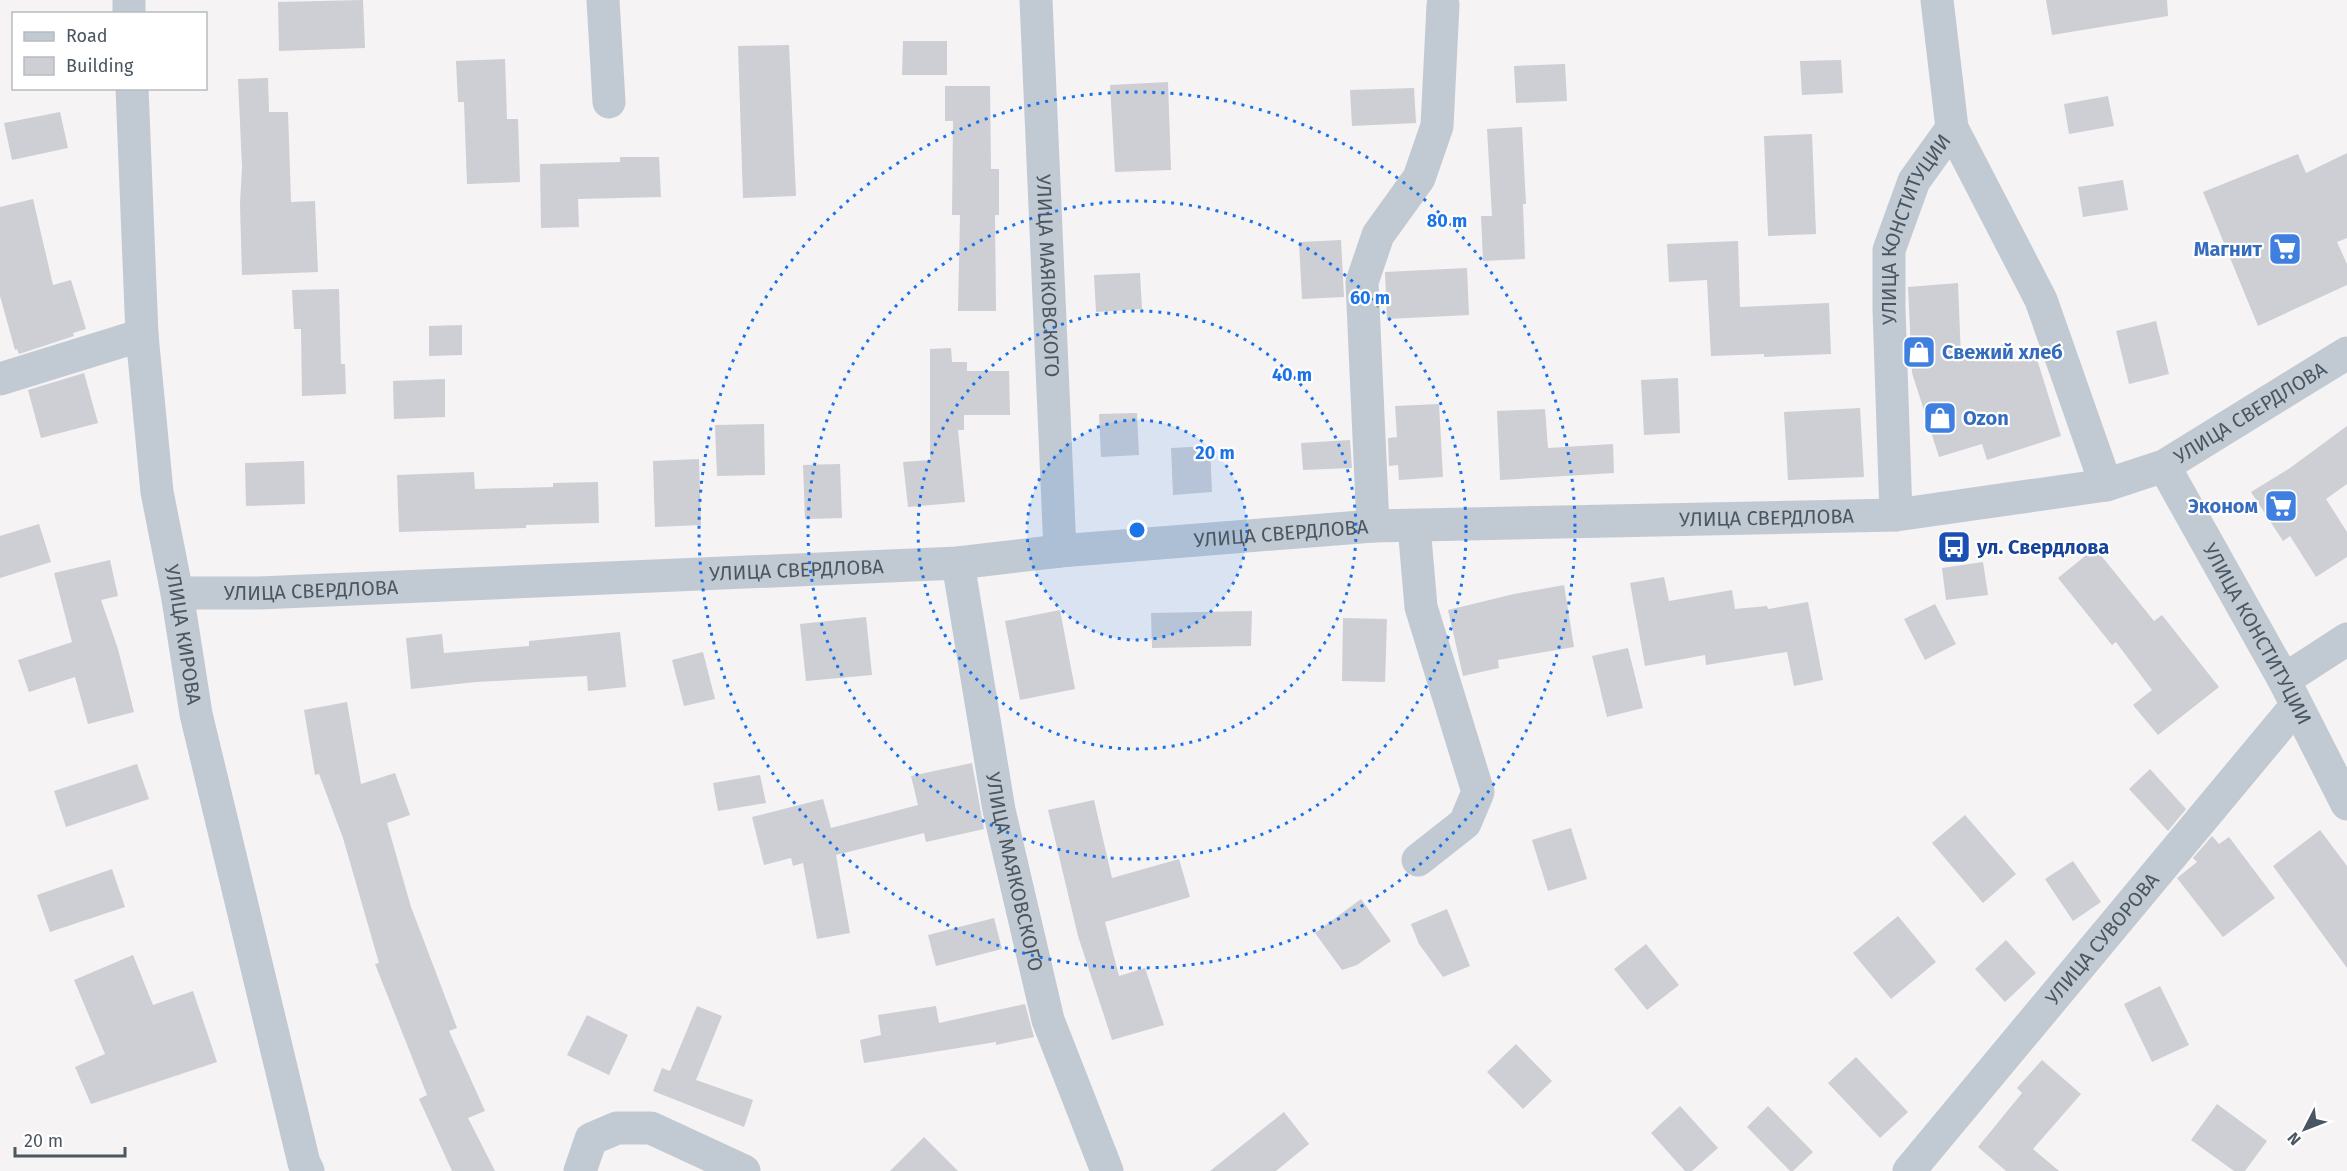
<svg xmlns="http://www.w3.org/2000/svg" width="2347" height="1171" font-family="'Fira Sans',sans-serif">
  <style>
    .building { fill: #cdcfd5 }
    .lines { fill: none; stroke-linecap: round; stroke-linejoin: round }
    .minor { stroke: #c1cad2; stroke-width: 33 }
    .ring { fill: none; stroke: #1a73e8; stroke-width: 3; stroke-dasharray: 3 6 }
    .labels { text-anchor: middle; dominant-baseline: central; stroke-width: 4.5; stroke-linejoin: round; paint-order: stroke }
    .street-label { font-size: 20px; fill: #4a5661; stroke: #fff }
    .shop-label { font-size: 20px; font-weight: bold; fill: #366cbe; stroke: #fff; text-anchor: end }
    .transit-label { font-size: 20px; font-weight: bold; fill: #164399; stroke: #fff; text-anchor: start }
    .centre { fill: #1a73e8; stroke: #fff; stroke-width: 3 }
    .ring-label { font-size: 18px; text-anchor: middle; font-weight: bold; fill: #1a73e8; stroke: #fff; stroke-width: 4.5; stroke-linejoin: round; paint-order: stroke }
  </style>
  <rect width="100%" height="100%" fill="#f5f3f3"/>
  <g class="building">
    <path d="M363 0 365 48 279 51 278 2Z"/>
    <path d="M2046 0H2167L2168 16 2052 35Z"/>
    <path d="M903 41H947V75H902Z"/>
    <path d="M789 45 796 196 743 198 738 46Z"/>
    <path d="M505 59 507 119H518L520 182 467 184 464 102H458L456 61Z"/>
    <path d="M1841 60 1843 93 1802 95 1800 61Z"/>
    <path d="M1565 64 1567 101 1516 103 1514 66Z"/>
    <path d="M268 78 269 112H288L291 202 315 201 318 272 242 275 240 204 242 167 238 79Z"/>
    <path d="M1168 82 1171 170 1115 172 1110 85Z"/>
    <path d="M945 86H990L991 169H999V215H995L996 311H958L960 215H952L953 121H945Z"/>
    <path d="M1414 88 1416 123 1352 126 1350 90Z"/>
    <path d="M2108 96 2114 126 2069 134 2064 104Z"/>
    <path d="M60 112 68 148 12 160 4 123Z"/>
    <path d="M1522 127 1526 204H1523L1525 259 1483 261 1481 216H1492L1487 129Z"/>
    <path d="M1812 134 1816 234 1768 236 1764 136Z"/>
    <path d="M2347 153V238L2337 242 2347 264V285L2258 326 2203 192 2298 154 2306 173Z"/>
    <path d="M620 157H659L661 197 578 199 579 227 541 228 540 164 620 162Z"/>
    <path d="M2123 180 2128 210 2083 217 2078 187Z"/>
    <path d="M33 199 53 285 71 280 86 329 73 333 74 336 19 354 17 349 15 350 0 296V207Z"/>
    <path d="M1341 240 1344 297 1302 299 1299 242Z"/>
    <path d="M1738 241 1740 307 1829 303 1831 354 1764 357V354L1711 356 1707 280 1669 282 1667 244Z"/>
    <path d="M1467 268 1469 315 1387 319 1385 272Z"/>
    <path d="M1140 273 1142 309 1096 312 1094 275Z"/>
    <path d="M1958 283 1961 358 2009 343 2015 362 2036 356 2061 436 1987 460 1982 444 1939 457 1912 373 1908 287Z"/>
    <path d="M339 289 341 364H345L346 394 302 396 301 329H294L292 290Z"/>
    <path d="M2156 321 2169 374 2129 384 2116 331Z"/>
    <path d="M462 325V355L429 356V326Z"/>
    <path d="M951 348 952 362H967V371H1009L1010 415H964V430H958L965 502 908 507 903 462 930 460V349Z"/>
    <path d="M84 373 98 423 41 438 28 390Z"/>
    <path d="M1678 378 1680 433 1644 435 1641 380Z"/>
    <path d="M445 379V417L394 419 393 381Z"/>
    <path d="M1439 404 1443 477 1399 480 1398 465 1389 466 1388 438 1397 437 1395 406Z"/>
    <path d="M1860 408 1864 477 1788 480 1784 412Z"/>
    <path d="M1545 409 1548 448 1613 444 1614 473 1500 480 1497 411Z"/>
    <path d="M1137 413 1139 455 1101 457 1099 414Z"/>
    <path d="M764 424 765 475 717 476 715 425Z"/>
    <path d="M2347 426V484L2326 499 2347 532V557L2316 577 2290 536 2283 541 2251 492 2290 468Z"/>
    <path d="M1350 440 1352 468 1303 470 1301 443Z"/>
    <path d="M1210 446 1212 492 1173 495 1171 448Z"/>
    <path d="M699 459 701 525 655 527 653 461Z"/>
    <path d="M304 461 305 504 246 506 245 463Z"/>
    <path d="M840 464 842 518 805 519 803 465Z"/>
    <path d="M474 472 475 489 553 487V483L598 482 599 523 526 525V528L399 532 397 475Z"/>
    <path d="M39 524 51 562 0 578V536Z"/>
    <path d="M2095 548 2154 621 2162 615 2219 687 2158 735 2133 705 2152 690 2116 642 2112 645 2058 578Z"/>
    <path d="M110 560 118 596 101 600 118 649 134 712 88 724 75 677 29 692 18 660 72 642 54 573Z"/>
    <path d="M1983 562 1988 595 1946 600 1942 568Z"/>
    <path d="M1664 577 1669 601 1732 590 1735 609 1767 606 1768 609 1808 602 1823 680 1794 686 1787 652 1706 665 1705 655 1645 666 1630 583Z"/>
    <path d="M1564 585 1574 647 1498 660 1499 668 1463 676 1448 610 1514 594Z"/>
    <path d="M1935 604 1956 644 1925 660 1904 619Z"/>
    <path d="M1060 610 1075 689 1020 700 1005 621Z"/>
    <path d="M1252 611 1251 646 1152 648 1151 613Z"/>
    <path d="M866 617 872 675 806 681 800 624Z"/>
    <path d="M1343 618 1387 619 1385 682 1342 681Z"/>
    <path d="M620 632 626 687 588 691 587 676 476 682 411 689 406 638 442 634 444 653 529 646V641Z"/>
    <path d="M1628 648 1643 708 1607 717 1592 656Z"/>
    <path d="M703 652 715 699 684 706 672 660Z"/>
    <path d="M347 702 361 784 395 773 410 815 387 823 411 907 457 1028 449 1031 485 1111 468 1118 495 1171H452L419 1099 427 1095 375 964 379 963 343 838 319 774 315 775 304 710Z"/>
    <path d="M972 763 984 829 926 842 924 833 836 855 850 933 817 939 803 863 793 866 791 858 764 865 752 817 823 799 831 828 918 805 911 776Z"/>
    <path d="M137 764 149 799 66 827 54 791Z"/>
    <path d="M2150 769 2186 809 2168 831 2129 789Z"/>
    <path d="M760 775 766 803 718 811 713 783Z"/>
    <path d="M1094 800 1112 878 1179 859 1190 897 1105 922 1119 976 1145 968 1164 1025 1112 1040 1078 936 1048 810Z"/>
    <path d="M1965 815 2016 874 1983 903 1932 843Z"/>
    <path d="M1571 828 1587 879 1548 891 1532 840Z"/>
    <path d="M2320 830 2347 866V968L2273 866Z"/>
    <path d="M2212 836 2219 844 2229 837 2275 898 2223 937 2177 878 2197 862 2193 858Z"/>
    <path d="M2073 861 2101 902 2073 921 2045 879Z"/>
    <path d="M112 869 125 907 50 932 37 895Z"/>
    <path d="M1361 899 1391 941 1357 965 1342 970 1315 933Z"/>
    <path d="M1447 909 1470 966 1443 977 1419 944 1411 924Z"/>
    <path d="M1898 916 1936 962 1891 999 1853 953Z"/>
    <path d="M994 918 1002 949 936 966 928 935Z"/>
    <path d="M2006 940 2036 973 2005 1002 1975 969Z"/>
    <path d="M1646 944 1679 985 1647 1010 1614 969Z"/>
    <path d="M133 955 153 1005 193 991 217 1062 91 1104 75 1067 105 1054 74 980Z"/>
    <path d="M2160 986 2189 1045 2152 1062 2124 1004Z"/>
    <path d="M1025 1004 1034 1037 996 1045V1042L864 1063 860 1040 881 1035 878 1015 936 1006 939 1023Z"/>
    <path d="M697 1006 722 1016 696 1080 753 1100 744 1127 653 1091 662 1068 670 1071Z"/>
    <path d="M587 1015 628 1035 609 1075 567 1055Z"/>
    <path d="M1516 1044 1552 1081 1523 1109 1487 1072Z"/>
    <path d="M1856 1057 1908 1112 1880 1138 1828 1083Z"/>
    <path d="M2042 1060 2081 1094 2033 1149 2059 1171H2006L1978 1147 2022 1093 2017 1088Z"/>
    <path d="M2217 1104 2267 1141 2245 1171H2234L2191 1140Z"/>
    <path d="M1680 1106 1718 1148 1692 1171H1685L1651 1133Z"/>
    <path d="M1768 1106 1813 1152 1793 1171H1790L1747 1127Z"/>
    <path d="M1284 1112 1309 1144 1276 1171H1210Z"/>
    <path d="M924 1137 958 1171H890Z"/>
  </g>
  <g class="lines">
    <g class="minor">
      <path d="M129 0V14"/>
      <path d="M603 0 609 102"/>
      <path id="s1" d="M1036 0 1060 551"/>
      <path d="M1937 0 1952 128 2041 300 2106 485"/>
      <path id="s2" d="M132 88 142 335 157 492 177 593 196 714 304 1163 308 1171"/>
      <path d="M0 379 142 335"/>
      <path id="s3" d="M2164 466 2284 680 2347 804"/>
      <path id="s4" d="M1896 515 1889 309V250L1914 181 1952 128"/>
      <path d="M1373 526 1362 282 1378 235 1419 178 1437 126 1443 5"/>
      <path d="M1414 526 1421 607 1478 792 1465 823 1418 860"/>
      <path id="s5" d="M958 563 999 810 1048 1020 1107 1171"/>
      <path id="s6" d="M177 593H259L958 563 1060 551 1373 526 1896 515 2106 485 2164 466 2347 353"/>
      <path d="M2284 680 2347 639"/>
      <path d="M580 1171 591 1139 617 1128H651L744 1171"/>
      <path id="s7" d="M1909 1171 2296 706"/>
    </g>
  </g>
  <circle cx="1137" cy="530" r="110" fill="#1a73e8" fill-opacity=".12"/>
  <g class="ring">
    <circle cx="1137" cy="530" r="110"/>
    <circle cx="1137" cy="530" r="219"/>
    <circle cx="1137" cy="530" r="329"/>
    <circle cx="1137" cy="530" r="438"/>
  </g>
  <defs>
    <symbol id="supermarket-square" viewBox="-11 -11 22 22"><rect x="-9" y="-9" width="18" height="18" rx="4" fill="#3f7fe0" stroke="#fff"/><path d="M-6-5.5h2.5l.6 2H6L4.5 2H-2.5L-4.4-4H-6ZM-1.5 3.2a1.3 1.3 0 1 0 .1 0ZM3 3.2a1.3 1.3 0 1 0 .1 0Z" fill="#fff"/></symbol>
    <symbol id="shop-square" viewBox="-11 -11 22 22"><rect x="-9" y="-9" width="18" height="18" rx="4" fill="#3f7fe0" stroke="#fff"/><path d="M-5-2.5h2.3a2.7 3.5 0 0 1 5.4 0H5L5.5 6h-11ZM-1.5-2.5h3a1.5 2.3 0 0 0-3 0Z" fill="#fff"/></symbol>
    <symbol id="bus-square" viewBox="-11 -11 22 22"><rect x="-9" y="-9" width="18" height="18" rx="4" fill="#1a4fb4" stroke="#fff"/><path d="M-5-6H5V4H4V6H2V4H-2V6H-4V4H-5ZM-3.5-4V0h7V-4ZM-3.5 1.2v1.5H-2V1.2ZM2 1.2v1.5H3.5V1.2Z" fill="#fff"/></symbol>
  </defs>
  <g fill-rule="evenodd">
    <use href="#supermarket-square" x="2266" y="230" width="38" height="38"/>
    <use href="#shop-square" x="1900" y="333" width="38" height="38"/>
    <use href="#shop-square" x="1921" y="399" width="38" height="38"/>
    <use href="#supermarket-square" x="2262" y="487" width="38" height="38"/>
    <use href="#bus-square" x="1935" y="528" width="38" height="38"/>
  </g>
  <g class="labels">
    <g class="street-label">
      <text stroke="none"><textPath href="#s4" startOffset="292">УЛИЦА КОНСТИТУЦИИ</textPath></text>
      <text stroke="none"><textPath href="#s1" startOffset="276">УЛИЦА МАЯКОВСКОГО</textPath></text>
      <text stroke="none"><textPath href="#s6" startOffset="2096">УЛИЦА СВЕРДЛОВА</textPath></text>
      <text stroke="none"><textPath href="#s6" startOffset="1592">УЛИЦА СВЕРДЛОВА</textPath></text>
      <text stroke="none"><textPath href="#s6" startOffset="1106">УЛИЦА СВЕРДЛОВА</textPath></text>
      <text stroke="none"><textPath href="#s6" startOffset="620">УЛИЦА СВЕРДЛОВА</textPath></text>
      <text stroke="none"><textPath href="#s6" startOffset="134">УЛИЦА СВЕРДЛОВА</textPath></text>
      <text stroke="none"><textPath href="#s3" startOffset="192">УЛИЦА КОНСТИТУЦИИ</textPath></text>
      <text stroke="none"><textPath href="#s2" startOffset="550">УЛИЦА КИРОВА</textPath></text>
      <text stroke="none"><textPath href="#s5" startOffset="314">УЛИЦА МАЯКОВСКОГО</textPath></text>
      <text stroke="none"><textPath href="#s7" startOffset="302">УЛИЦА СУВОРОВА</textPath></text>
    </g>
    <g class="shop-label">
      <text x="2262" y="249">Магнит</text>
      <text x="1942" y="352" text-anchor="start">Свежий хлеб</text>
      <text x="1963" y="418" text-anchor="start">Ozon</text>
      <text x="2258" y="506">Эконом</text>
    </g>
    <g class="transit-label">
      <text x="1977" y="547">ул. Свердлова</text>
    </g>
  </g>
  <circle cx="1137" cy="530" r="9" class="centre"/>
  <g class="ring-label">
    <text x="1447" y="227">80 m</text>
    <text x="1370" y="304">60 m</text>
    <text x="1292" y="381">40 m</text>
    <text x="1215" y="459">20 m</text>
  </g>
  <rect x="12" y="12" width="195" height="78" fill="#ffffff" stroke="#b7bbc0" stroke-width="1.5"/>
  <rect x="24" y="32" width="30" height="9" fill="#c1cad2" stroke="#b7bbc0" stroke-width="1.5"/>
  <text x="66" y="42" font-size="18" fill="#4a5661">Road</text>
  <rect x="24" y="57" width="30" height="18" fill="#cdcfd5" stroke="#b7bbc0" stroke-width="1.5"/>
  <text x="66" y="72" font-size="18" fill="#4a5661">Building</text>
  <g transform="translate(2305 1129) rotate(228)" stroke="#ffffff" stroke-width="4.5" paint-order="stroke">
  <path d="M0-4.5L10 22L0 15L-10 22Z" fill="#4a5661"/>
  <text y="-9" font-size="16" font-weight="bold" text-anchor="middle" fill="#4a5661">N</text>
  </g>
  <path d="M15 1147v9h110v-9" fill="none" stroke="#4a5661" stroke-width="3"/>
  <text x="24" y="1147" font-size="18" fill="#4a5661" stroke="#ffffff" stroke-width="4.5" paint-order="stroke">20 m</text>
</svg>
